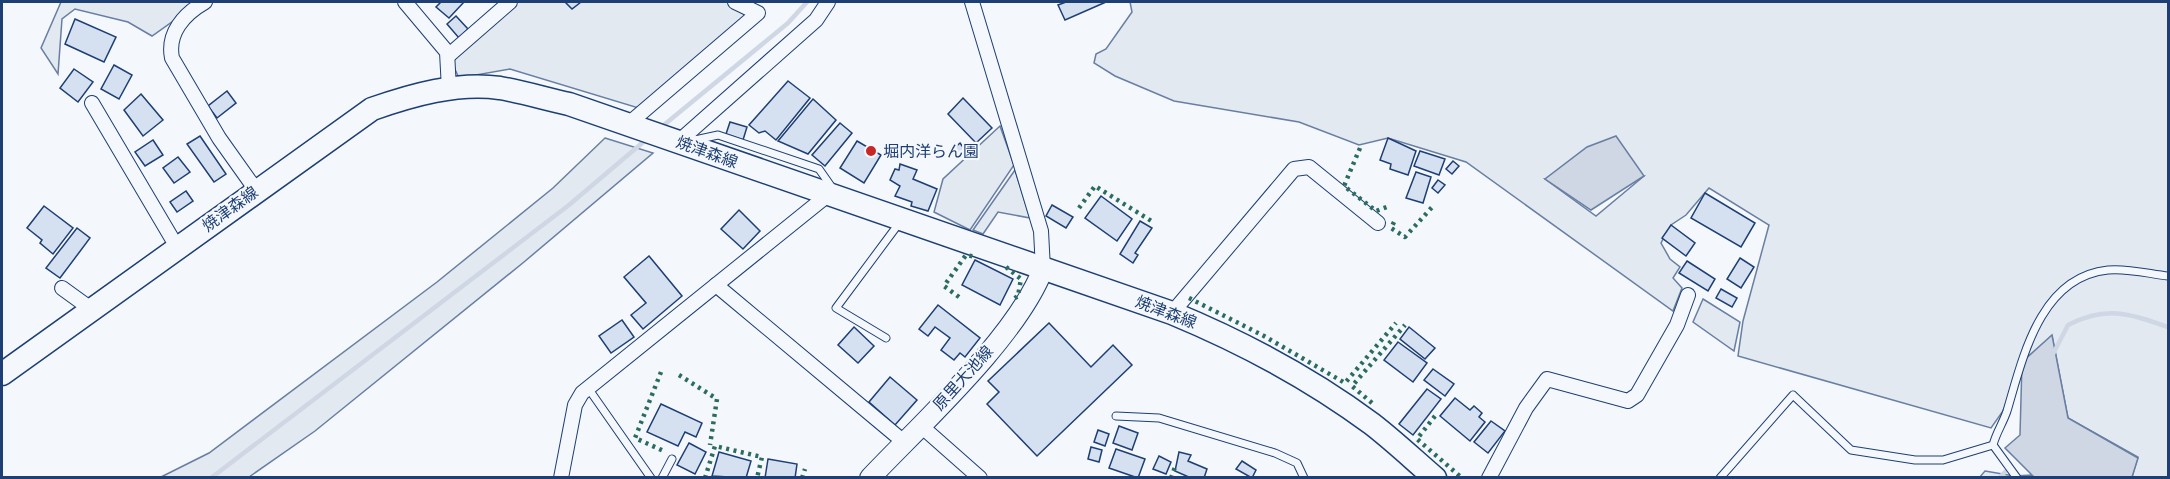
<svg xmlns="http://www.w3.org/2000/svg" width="2170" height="479" font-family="'Roboto Serif','Noto Sans JP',serif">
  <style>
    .green { fill: #e3e9f0; stroke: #687fa3; stroke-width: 1.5; fill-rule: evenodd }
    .water { fill: #cfd7e4; stroke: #687fa3; stroke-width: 1.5 }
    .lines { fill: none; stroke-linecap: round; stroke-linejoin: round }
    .stream { stroke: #cfd7e4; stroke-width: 4.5 }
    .building { fill: #d5e0f0; stroke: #1d3f73; stroke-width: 1.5 }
    .service-casing { stroke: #1d3f73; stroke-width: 9 }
    .minor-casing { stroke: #1d3f73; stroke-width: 16 }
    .secondary-casing { stroke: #1d3f73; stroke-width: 22 }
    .primary-casing { stroke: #1d3f73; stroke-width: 25 }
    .service { stroke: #f4f7fb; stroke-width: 7 }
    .minor { stroke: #f4f7fb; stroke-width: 14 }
    .secondary { stroke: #f4f7fb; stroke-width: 20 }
    .primary { stroke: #f4f7fb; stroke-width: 22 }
    .hedge { stroke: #2c6c60; stroke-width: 4.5; stroke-dasharray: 3 4.5; stroke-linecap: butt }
    .poi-dot { fill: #c62828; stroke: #f4f7fb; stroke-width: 2 }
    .labels { text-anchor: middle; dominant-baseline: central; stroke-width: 4.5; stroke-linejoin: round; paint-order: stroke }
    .poi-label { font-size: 16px; fill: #1d3f73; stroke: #f4f7fb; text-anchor: start }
    .street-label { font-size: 16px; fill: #1d3f73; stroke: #f4f7fb }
  </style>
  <rect width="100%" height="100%" fill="#f4f7fb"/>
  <g class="green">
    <path d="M61 2H200L152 36 128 22 75 9 62 19 58 74 41 48Z"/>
    <path d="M517 2H728L748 13 645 110 510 69 459 78 447 52 457 51Z"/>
    <path d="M1130 2H2168V477H2132L2138 457 2068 418 2052 336 2022 362 2003 411 1991 428 1738 356 1743 321 1769 225 1709 188 1686 215 1671 225 1661 243 1670 259 1680 267 1673 278 1682 288 1673 311 1466 162 1388 138 1359 145 1299 122 1174 101 1115 76 1094 63 1096 54 1106 49 1132 12ZM1644 176 1596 216 1545 179Z"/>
    <path d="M1000 126 1014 165 970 230 934 212 943 179Z"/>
    <path d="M605 138 653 153 524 262 315 431 249 477H161L209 453 437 282 553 188Z"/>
    <path d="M1015 170 1030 218 998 212 983 234 973 230Z"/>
    <path d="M1703 299 1740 322 1734 351 1693 322Z"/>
    <path d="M1985 471 2014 476 2032 475 2034 477 1979 478Z"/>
  </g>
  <g class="water">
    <path d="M1616 136 1644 176 1591 210 1545 179 1587 147Z"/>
    <path d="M2052 335 2068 418 2138 458 2132 477H2034L2005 448 2020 435 2022 362Z"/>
  </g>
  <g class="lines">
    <g class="stream">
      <path d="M659 129 788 23 807 2"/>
      <path d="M2053 354 2068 325C2107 305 2130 314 2168 327"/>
      <path d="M211 478 569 205 648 138"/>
      <path d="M1999 478 2005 472"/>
    </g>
  </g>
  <g class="building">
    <path d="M441 2H464L449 18 436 7Z"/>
    <path d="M565 2H581L572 9Z"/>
    <path d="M1066 2H1106L1065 20 1058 5Z"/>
    <path d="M456 16 468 29 459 38 447 24Z"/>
    <path d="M75 19 116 37 104 62 65 44Z"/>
    <path d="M114 65 132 75 119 99 101 89Z"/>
    <path d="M74 69 93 82 78 102 60 88Z"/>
    <path d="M788 81 810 98 776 140 765 131 759 133 749 125Z"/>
    <path d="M227 91 236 103 217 118 208 106Z"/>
    <path d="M141 94 163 120 143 136 124 110Z"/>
    <path d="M963 98 992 128 976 143 948 114Z"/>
    <path d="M813 99 836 120 808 154 778 141Z"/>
    <path d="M730 122 747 127 743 140 726 134Z"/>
    <path d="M840 123 852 133 825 166 812 155Z"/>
    <path d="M200 136 226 174 214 182 187 144Z"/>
    <path d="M1388 138 1416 151 1408 175 1390 169 1391 164 1380 160Z"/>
    <path d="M153 140 163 155 145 166 135 152Z"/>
    <path d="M857 141 881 155 864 183 840 168Z"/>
    <path d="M960 143 965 150 958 156 952 150Z"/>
    <path d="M1420 151 1445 159 1439 175 1414 166Z"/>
    <path d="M178 157 190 172 174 183 163 168Z"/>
    <path d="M1453 161 1459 166 1452 174 1446 169Z"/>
    <path d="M900 164 917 170 913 179 937 189 928 211 911 206 912 202 895 196 900 186 890 180 895 169 899 170Z"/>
    <path d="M1416 172 1431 177 1423 203 1406 198Z"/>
    <path d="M1438 180 1445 185 1438 193 1432 188Z"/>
    <path d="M186 191 193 201 177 212 170 202Z"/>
    <path d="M1705 193 1755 223 1741 247 1691 218Z"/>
    <path d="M1101 196 1132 219 1117 241 1085 218Z"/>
    <path d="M1052 205 1073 217 1066 228 1046 216Z"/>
    <path d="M44 206 73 228 53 254 40 243 42 240 27 228Z"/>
    <path d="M739 210 760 231 743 249 721 229Z"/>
    <path d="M1140 221 1152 228 1135 253 1138 255 1133 263 1120 254Z"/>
    <path d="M1671 225 1695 243 1686 256 1662 238Z"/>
    <path d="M77 228 90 238 60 278 46 268Z"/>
    <path d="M649 256 682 296 643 329 631 315 646 303 624 277Z"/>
    <path d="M1740 258 1754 267 1741 288 1727 279Z"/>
    <path d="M975 260 1013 279 1000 305 962 285Z"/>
    <path d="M1687 261 1715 279 1708 291 1679 273Z"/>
    <path d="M1721 289 1737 298 1732 307 1716 298Z"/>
    <path d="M938 305 980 338 965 357 960 353 954 360 941 350 950 338 935 327 928 336 919 329Z"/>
    <path d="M622 320 634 337 611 353 599 336Z"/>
    <path d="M1049 323 1091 367 1113 345 1132 365 1037 456 987 404 999 392 988 381Z"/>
    <path d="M854 327 874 346 858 363 838 345Z"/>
    <path d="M1409 327 1435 348 1425 359 1400 339Z"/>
    <path d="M1398 342 1427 363 1413 382 1384 360Z"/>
    <path d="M1433 369 1454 384 1445 396 1424 380Z"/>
    <path d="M890 377 917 400 895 425 869 402Z"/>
    <path d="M1427 389 1441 399 1413 435 1399 424Z"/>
    <path d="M1455 398 1470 410 1474 406 1482 413 1479 417 1485 422 1470 441 1440 416Z"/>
    <path d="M661 404 702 423 696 437 685 432 678 446 647 432Z"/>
    <path d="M1491 421 1505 431 1488 453 1474 442Z"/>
    <path d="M1119 426 1138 433 1132 450 1113 443Z"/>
    <path d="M1098 430 1109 434 1105 446 1094 442Z"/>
    <path d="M689 443 706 452 695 474 677 465Z"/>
    <path d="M1091 447 1102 450 1099 462 1088 459Z"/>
    <path d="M1116 449 1145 459 1138 478 1109 468Z"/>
    <path d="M719 452 751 461 746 478 712 476Z"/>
    <path d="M1179 452 1191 455 1188 461 1207 469 1204 478H1191L1175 471Z"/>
    <path d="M1159 456 1171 462 1166 474 1153 469Z"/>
    <path d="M768 459 797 464 795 478H765Z"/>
    <path d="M1242 461 1256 470 1252 478 1236 469Z"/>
  </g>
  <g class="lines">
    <defs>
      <g id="service">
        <path d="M695 140 718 135 819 169 833 189"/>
        <path d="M886 338 836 308 900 222"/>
        <path d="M588 388 651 478"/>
        <path d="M1116 416 1159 418 1275 453 1297 463 1304 478"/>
        <path d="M1993 445 2017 478"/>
        <path d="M662 478 672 459"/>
        <path d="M1720 478 1793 395 1851 450 1915 460H1943L1993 445C1996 433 2003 423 2007 411 2023 357 2040 277 2108 270 2127 268 2150 274 2168 276"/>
      </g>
      <g id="minor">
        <path d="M205 2C184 14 167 33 172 58L219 138 256 190"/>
        <path d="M405 2 447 52 449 89"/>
        <path d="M972 2 1041 231 1043 269"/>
        <path d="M448 56 510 2"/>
        <path d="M92 103 177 247"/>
        <path d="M626 126 758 13 735 2"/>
        <path d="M677 143 816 20 828 2"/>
        <path d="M716 285 904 442"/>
        <path d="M62 288 91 309"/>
        <path d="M1172 313 1294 169 1309 167 1378 223"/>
        <path d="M920 425 980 478"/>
        <path d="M561 478 575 405 582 393 829 194"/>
        <path d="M1489 478 1526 408 1547 379 1628 401 1637 395 1677 325 1688 295"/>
      </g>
      <path id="secondary" d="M870 478C921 424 1017 337 1043 269"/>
      <path id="primary" d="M2 374 372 109C412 95 457 82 500 88 523 92 546 99 569 104L1172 313C1242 342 1310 378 1372 424 1394 441 1414 460 1435 478"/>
    </defs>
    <use href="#service" class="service-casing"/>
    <use href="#minor" class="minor-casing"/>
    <use href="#secondary" class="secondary-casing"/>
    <use href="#primary" class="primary-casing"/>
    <use href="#service" class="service"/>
    <use href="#minor" class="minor"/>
    <use href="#secondary" class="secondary"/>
    <use href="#primary" class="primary"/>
    <g class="hedge">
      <path d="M1360 148 1344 186 1376 211 1387 207"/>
      <path d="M1079 208 1095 186 1153 222"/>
      <path d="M1394 222 1391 228 1405 237 1434 205"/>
      <path d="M1006 267 1021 279 1018 296 1012 300"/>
      <path d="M959 297 944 286 966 255 976 257"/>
      <path d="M1189 298 1264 336 1345 383 1396 323"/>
      <path d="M661 372 635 438 666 452"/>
      <path d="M679 375 717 399 710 445"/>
      <path d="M1372 403 1352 386 1405 325"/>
      <path d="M1435 416 1417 439 1462 478"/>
      <path d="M705 478 715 446 762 457 757 478"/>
      <path d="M802 478 805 469"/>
      <path d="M1171 478 1175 467"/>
    </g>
  </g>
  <circle class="poi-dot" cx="871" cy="151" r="6"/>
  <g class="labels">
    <g class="poi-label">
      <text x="883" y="151">堀内洋らん園</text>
    </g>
    <g class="street-label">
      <text transform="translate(707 152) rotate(20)">焼津森線</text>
      <text transform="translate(230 209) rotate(-36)">焼津森線</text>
      <text transform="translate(1166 312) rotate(21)">焼津森線</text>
      <text transform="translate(963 378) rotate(-48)">原里大池線</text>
    </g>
  </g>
  <rect width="2170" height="479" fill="none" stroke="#1d3f73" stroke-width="6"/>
</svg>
